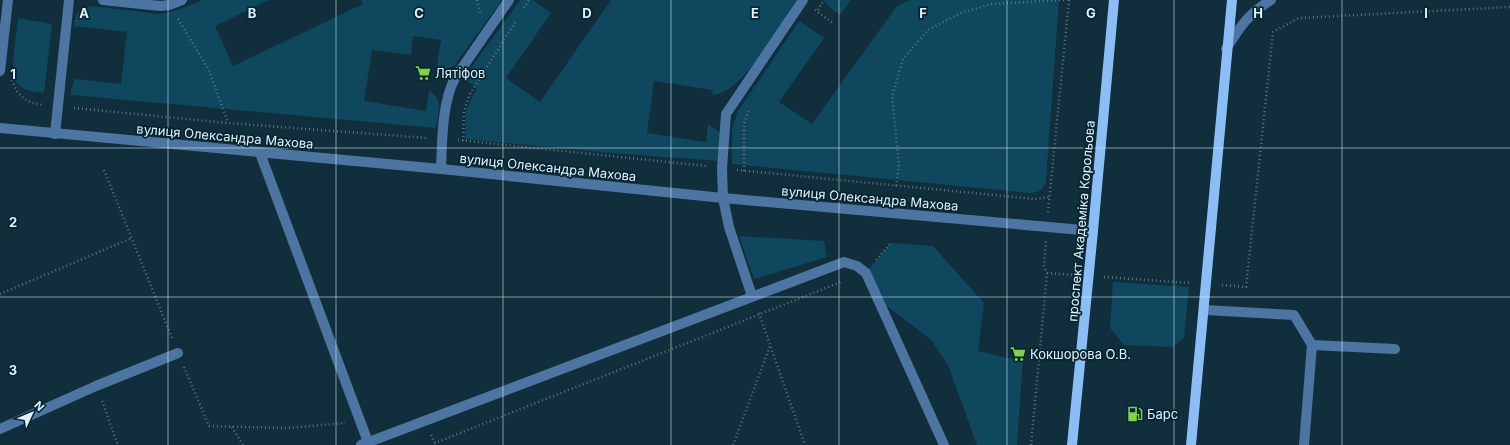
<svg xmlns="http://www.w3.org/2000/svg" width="1510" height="445" font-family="Inter,sans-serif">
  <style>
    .green { fill: #0f475f }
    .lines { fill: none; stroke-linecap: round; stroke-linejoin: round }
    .path { stroke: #5b7380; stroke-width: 2.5; stroke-dasharray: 1 3; stroke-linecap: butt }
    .minor { stroke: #4c75a1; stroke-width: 10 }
    .major { stroke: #8cbdf4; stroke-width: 10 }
    .grid { fill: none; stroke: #e1f1fa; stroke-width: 1; stroke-opacity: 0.55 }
    .labels { text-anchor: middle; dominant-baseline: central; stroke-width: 3.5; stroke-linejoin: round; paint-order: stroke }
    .poi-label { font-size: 13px; fill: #e1f1fa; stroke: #072431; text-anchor: start }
    .street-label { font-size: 13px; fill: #e1f1fa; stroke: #072431 }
    .grid-label { font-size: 13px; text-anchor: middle; font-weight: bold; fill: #e1f1fa; stroke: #072431; stroke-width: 3.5; stroke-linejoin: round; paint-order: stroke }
  </style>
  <rect width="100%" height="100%" fill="#112e3c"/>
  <g class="green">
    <path d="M202 0H269L215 26 233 66 363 4 362 0H502L454 66C447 69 443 69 437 65L441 40 413 36 411 55 372 50 364 101 426 111 429 91C444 97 438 115 436 128L71 95V90L75 79 121 84 127 32 74 26C76 12 78 10 92 6L159 14C175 12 187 7 202 0Z"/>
    <path d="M520 0H533L551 13 506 78 540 102 611 0H796C780 25 743 94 712 95L713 90 654 81 647 133 706 142 708 124 721 133 719 161 611 153 465 139 466 111 477 87 463 79Z"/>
    <path d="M823 0H851L840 15 830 8Z"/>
    <path d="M911 0H1059L1046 181C1043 190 1040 192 1030 193L732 164V128L738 111 799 21 824 38 779 102 812 124 897 6Z"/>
    <path d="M18 18 52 24 44 93C34 92 23 91 16 82 9 72 17 31 18 18Z"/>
    <path d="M739 236 824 241 827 257 754 279Z"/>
    <path d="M891 243 933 246 984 303 978 351 1007 358H1023L1017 445H977L948 365 931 340 887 306 880 298 866 273Z"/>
    <path d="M1113 282 1189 287 1184 338 1172 347 1124 345 1110 328Z"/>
  </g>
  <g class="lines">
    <g class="path">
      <path d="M477 0 480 13"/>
      <path d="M524 8 529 0"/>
      <path d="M815 10 834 24"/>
      <path d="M818 10 824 0"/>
      <path d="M178 19 209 70 228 123"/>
      <path d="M12 80C17 96 27 103 43 105"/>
      <path d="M74 108 228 123 427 138"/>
      <path d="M458 140 706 166"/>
      <path d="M463 141 464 111 470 94 516 21"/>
      <path d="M104 170 172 338"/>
      <path d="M737 170 1035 199 1049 197"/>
      <path d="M744 171V124L749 110"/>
      <path d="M896 186 899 164 892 96 903 59 928 30 961 13 991 4 1064 0"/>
      <path d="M1048 212 1069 0"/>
      <path d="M876 260 891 243"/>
      <path d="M1047 273 1073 275"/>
      <path d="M1104 277 1191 283"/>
      <path d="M1222 285 1246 287 1273 32 1299 18 1510 7"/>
      <path d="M0 294 132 238"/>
      <path d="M759 313 805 445"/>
      <path d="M184 367 209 426 287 428 345 423"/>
      <path d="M102 401 118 445"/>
      <path d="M232 427 243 445"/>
      <path d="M431 435 435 443 841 282"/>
      <path d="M733 445 770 346"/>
      <path d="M1031 445 1047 273 1044 266 1046 241"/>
    </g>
    <g class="minor">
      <path d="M103 0 160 6 169 5 182 0"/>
      <path d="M1226 49C1240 27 1248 14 1271 0"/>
      <path d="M0 71 8 0"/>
      <path d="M0 128 441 169 723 198 1093 231"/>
      <path d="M55 134 69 0"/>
      <path d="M260 153 368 442"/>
      <path d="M441 169C442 142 442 102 455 78L509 0"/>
      <path d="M752 296 729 227 723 198 722 168 726 114 803 0"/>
      <path d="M1205 310 1294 315 1312 345 1304 445"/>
      <path d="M1312 345 1395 349"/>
      <path d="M0 429 96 386 178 353"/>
      <path d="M361 445 844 262 857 266 866 273 944 445"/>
    </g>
    <g class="major">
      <path d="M1072 445 1093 231 1114 0"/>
      <path d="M1191 445 1232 0"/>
    </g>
  </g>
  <path class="grid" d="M168 0V445M336 0V445M503 0V445M671 0V445M839 0V445M1007 0V445M1174 0V445M1342 0V445M0 148H1510M0 297H1510"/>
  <defs>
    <symbol id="supermarket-bare" viewBox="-9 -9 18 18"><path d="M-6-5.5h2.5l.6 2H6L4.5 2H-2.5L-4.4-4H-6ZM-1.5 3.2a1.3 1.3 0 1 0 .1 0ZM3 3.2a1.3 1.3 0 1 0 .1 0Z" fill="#85cf4d" stroke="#072431" stroke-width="2.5" paint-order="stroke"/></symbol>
    <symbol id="fuel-bare" viewBox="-9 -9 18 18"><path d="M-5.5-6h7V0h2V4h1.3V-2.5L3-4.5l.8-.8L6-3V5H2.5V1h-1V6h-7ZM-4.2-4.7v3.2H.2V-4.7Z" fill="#85cf4d" stroke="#072431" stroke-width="2.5" paint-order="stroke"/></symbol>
  </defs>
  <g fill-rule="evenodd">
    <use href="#supermarket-bare" x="412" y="62" width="22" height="22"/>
    <use href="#supermarket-bare" x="1007" y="343" width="22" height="22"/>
    <use href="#fuel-bare" x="1124" y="403" width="22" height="22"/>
  </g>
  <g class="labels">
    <g class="poi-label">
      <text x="435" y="73">Лятіфов</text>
      <text x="1030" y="354">Кокшорова О.В.</text>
      <text x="1147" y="414">Барс</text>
    </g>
    <g class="street-label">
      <text transform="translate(225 136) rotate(5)">вулиця Олександра Махова</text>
      <text transform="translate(548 167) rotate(6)">вулиця Олександра Махова</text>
      <text transform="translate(870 198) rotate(5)">вулиця Олександра Махова</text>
      <text transform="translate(1081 221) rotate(-85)">проспект Академіка Корольова</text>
    </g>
  </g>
  <g class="grid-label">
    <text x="84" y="18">A</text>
    <text x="252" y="18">B</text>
    <text x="419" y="18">C</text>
    <text x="587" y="18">D</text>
    <text x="755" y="18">E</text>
    <text x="923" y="18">F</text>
    <text x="1091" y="18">G</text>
    <text x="1258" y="18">H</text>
    <text x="1426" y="18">I</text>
    <text x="13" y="79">1</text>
    <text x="13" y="227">2</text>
    <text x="13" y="375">3</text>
  </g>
  <g transform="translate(32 413) rotate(46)" stroke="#072431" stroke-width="3" paint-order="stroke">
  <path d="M0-3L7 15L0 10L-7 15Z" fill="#e1f1fa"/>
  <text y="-6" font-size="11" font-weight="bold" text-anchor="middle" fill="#e1f1fa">N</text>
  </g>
</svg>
